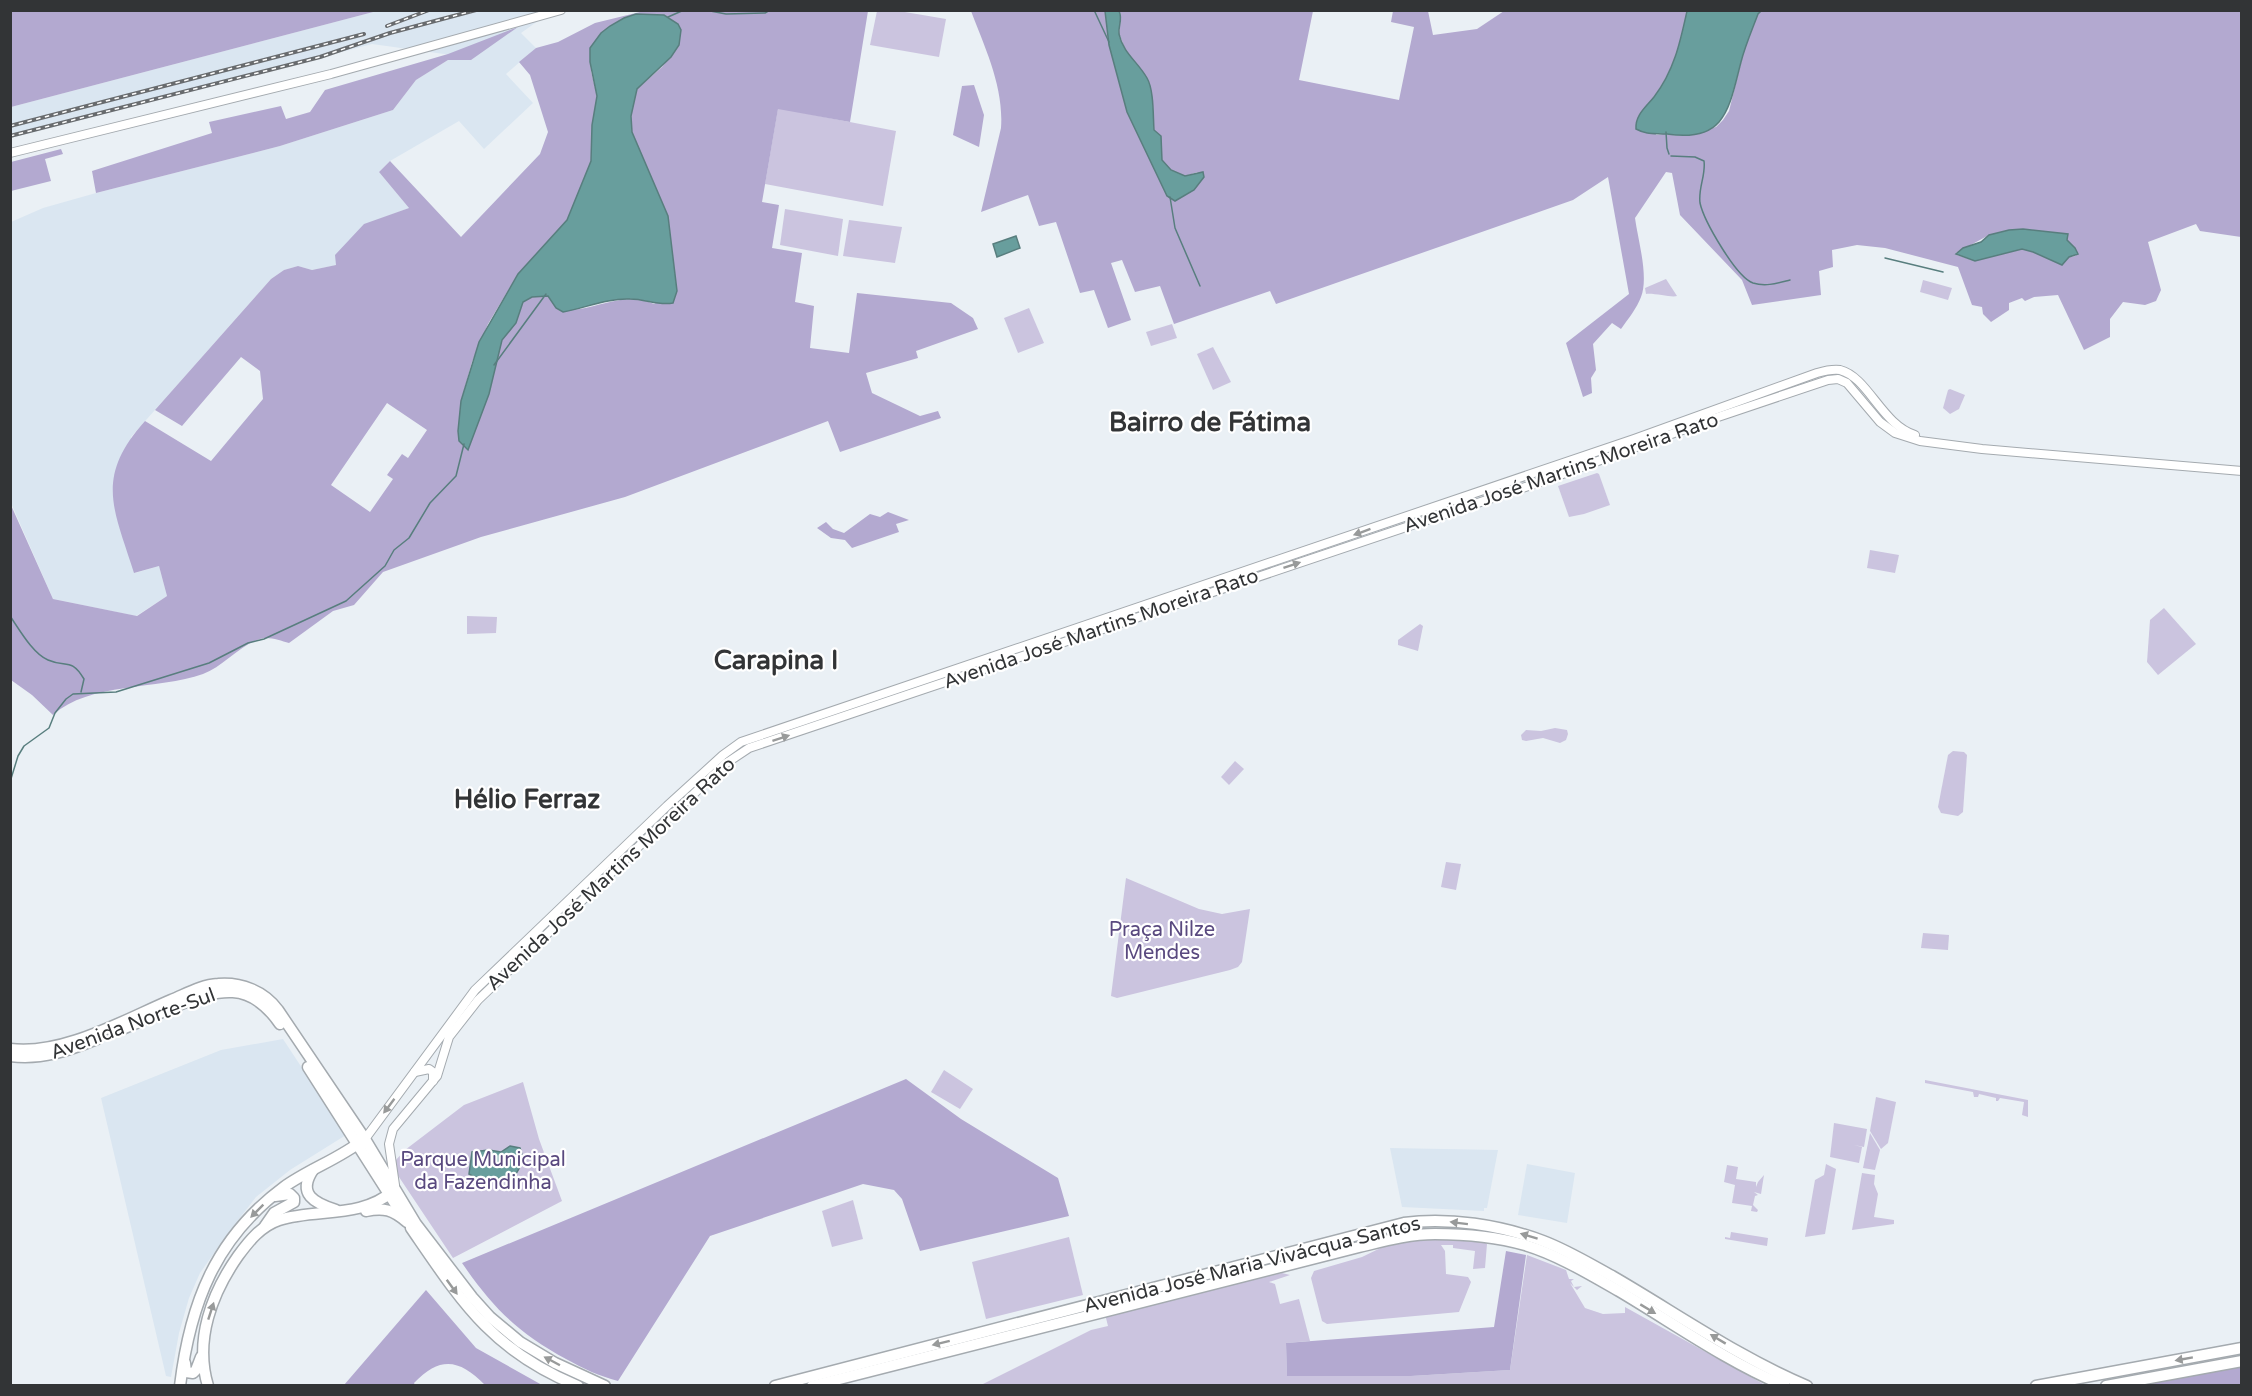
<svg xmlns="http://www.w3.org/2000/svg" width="2252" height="1396" font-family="'Varela Round',sans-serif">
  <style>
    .built { fill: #dae6f1 }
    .green { fill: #cbc4df }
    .forest { fill: #b3a9d0; fill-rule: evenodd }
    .water { fill: #689e9d; stroke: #587e7e; stroke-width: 1.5 }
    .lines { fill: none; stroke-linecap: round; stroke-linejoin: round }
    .stream { stroke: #587e7e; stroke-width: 1.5 }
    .minor-casing { stroke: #a4aaaf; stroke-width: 10 }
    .major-casing { stroke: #a4aaaf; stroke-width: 13 }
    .minor { stroke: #fff; stroke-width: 8 }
    .major { stroke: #fff; stroke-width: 10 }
    .rail-casing { stroke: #686b6e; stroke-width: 4 }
    .rail { stroke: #fff; stroke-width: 1.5; stroke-dasharray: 4.5; stroke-linecap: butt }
    .oneway { fill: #989a9a }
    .labels { text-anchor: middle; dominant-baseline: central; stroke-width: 4.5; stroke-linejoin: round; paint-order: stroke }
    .street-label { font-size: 20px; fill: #323436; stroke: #fff }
    .park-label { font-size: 20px; fill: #59497f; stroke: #fff }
    .district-label { font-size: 26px; font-weight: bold; fill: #323436; stroke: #fff }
  </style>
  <rect width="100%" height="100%" fill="#eaf0f5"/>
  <g class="built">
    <path d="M377 11H552L521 33 536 48 506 74 533 103 484 149 459 121 390 161 379 172 409 208 364 225 337 265 312 270 298 266 284 270 271 279 131 437 135 573 159 566 167 596 136 616 53 599 11 503V222L43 208 96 193 280 146 393 110 416 80 448 60H470L473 58 372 44 11 138V107Z"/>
    <path d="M283 1039 346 1135 290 1170 256 1197 229 1232 200 1273 189 1298 179 1333 171 1377 166 1376 101 1098 221 1050Z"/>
    <path d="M1390 1148 1498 1150 1487 1208H1484V1211L1402 1207Z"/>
    <path d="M1527 1164 1575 1173 1567 1223 1518 1215Z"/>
  </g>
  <g class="green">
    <path d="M877 11H899L946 19 939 57 870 45Z"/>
    <path d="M778 108 896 131 883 206 765 184Z"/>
    <path d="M785 209 843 219 838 256 780 245Z"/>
    <path d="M849 220 902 227 895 263 843 256Z"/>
    <path d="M1666 279 1677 296C1672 298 1655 293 1646 294L1645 288Z"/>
    <path d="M1923 280 1952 288 1948 300 1920 292Z"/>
    <path d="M1029 308 1044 343 1018 353 1004 318Z"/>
    <path d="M1172 324 1177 338 1151 346 1146 332Z"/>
    <path d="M1213 347 1231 382 1213 390 1197 354Z"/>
    <path d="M1950 389 1965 395 1959 409 1950 414 1943 408 1948 390Z"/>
    <path d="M1597 473 1599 474 1610 505 1584 514 1569 517 1558 486Z"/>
    <path d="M1870 550 1899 555 1895 573 1867 568Z"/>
    <path d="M2164 608 2196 644 2158 675 2147 662 2150 620Z"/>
    <path d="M467 616 497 617 496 633 467 634Z"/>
    <path d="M1420 624 1423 626 1418 651 1398 645V640Z"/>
    <path d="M1555 728 1567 730 1568 734 1566 740 1560 743 1543 738 1526 741 1522 740 1521 735 1526 730 1541 731Z"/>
    <path d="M1953 751 1964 752 1967 755 1963 812 1958 816 1941 813 1938 807 1948 755Z"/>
    <path d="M1235 761 1244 769 1229 785 1221 777Z"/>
    <path d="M1446 862 1461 864 1456 890 1441 887Z"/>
    <path d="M1126 878 1199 909 1222 914 1250 909 1242 962 1238 967 1230 970 1117 998 1111 996Z"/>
    <path d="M1923 933 1949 935 1948 950 1921 948Z"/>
    <path d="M944 1070 973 1089 960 1109 931 1092Z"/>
    <path d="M1925 1080 2028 1100V1117L2022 1115 2024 1102 2000 1098 1998 1101H1996V1098L1979 1094 1978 1097H1974L1973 1092 1925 1083Z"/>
    <path d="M523 1082 539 1139 562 1201 453 1258 397 1174 395 1161 405 1150 464 1105Z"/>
    <path d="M1876 1097 1896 1102 1888 1143 1881 1149 1870 1131Z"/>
    <path d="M1834 1123 1867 1129 1864 1147 1854 1145 1862 1147 1859 1163 1830 1157Z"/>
    <path d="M1870 1133 1880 1150 1875 1170 1863 1168Z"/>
    <path d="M1826 1164 1836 1169 1825 1234 1805 1237 1815 1180 1824 1175Z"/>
    <path d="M1727 1165 1738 1167 1736 1179 1756 1182V1187L1758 1182 1764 1175 1761 1194 1754 1192 1758 1195 1755 1196 1753 1205 1758 1210 1757 1212 1751 1211 1752 1206 1732 1203 1735 1185 1724 1182Z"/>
    <path d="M1862 1173 1875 1175 1874 1184 1878 1194 1874 1217 1894 1220V1224L1852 1230Z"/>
    <path d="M853 1200 863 1239 832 1247 822 1211Z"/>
    <path d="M1731 1232 1768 1238 1767 1246 1725 1239V1237L1730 1238Z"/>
    <path d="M1069 1237 1083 1295 986 1319 972 1262Z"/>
    <path d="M1435 1238 1484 1241 1487 1244 1485 1268 1473 1269 1475 1251 1453 1248V1245H1441L1445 1251 1446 1274 1468 1277 1471 1282 1459 1312 1327 1324 1322 1321 1311 1278 1314 1271 1362 1257 1391 1243Z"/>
    <path d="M1527 1255 1566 1270 1569 1279H1574L1571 1281 1574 1287 1582 1286 1577 1290 1570 1283 1585 1308 1603 1314 1625 1313V1307L1767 1386H979L1091 1330 1108 1326 1105 1314 1282 1273 1290 1275 1269 1282 1275 1284 1280 1304 1299 1299 1310 1341 1286 1343 1287 1376H1411L1510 1370Z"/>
  </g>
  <g class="forest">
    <path d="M11 10H377V11L11 107Z"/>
    <path d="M644 11H868L850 122 778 109 762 202 779 205 772 248 802 253 795 302 814 306 810 348 849 353 857 293 951 303 973 318 978 329 916 351 918 358 866 373 872 393 920 416 938 411 941 418 840 452 828 421 625 497 481 537 383 572 354 605 333 611 289 643C282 641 274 638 266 638 245 639 224 667 203 674 158 690 89 682 53 715L32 695 11 680 10 503 53 599 137 616 167 596 159 566 134 573C114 509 94 478 145 421L211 461 263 399 260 371 241 357 182 426 155 410 271 279 284 270 298 266 312 270 336 265 335 255 364 224 409 208 379 172 390 161 461 237 540 154 548 132 530 75 519 62 536 48 558 42 595 23ZM636 14 664 15 678 24 679 45 662 67 637 89 631 116 632 132 668 216 677 291 654 304C629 292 605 305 580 309 572 310 563 308 556 308L548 296 532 297 523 302 516 323 502 339 468 449 459 441 461 401 472 362 488 324 518 274 567 220 591 161 592 125 597 96 591 71 590 48 601 33 610 26 624 18ZM387 403 427 430 408 458 402 454 387 475 393 479 370 512 331 485Z"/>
    <path d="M971 11H1105L1109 45 1127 112 1167 196 1198 172 1185 176 1171 170 1161 160V136L1154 130 1153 106 1148 79 1127 54 1119 33 1121 15 1119 11H1313L1299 80 1399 100 1414 27 1391 22 1393 11H1428L1433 35 1477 29 1504 11H1687C1680 45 1674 69 1653 98L1656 135 1664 134 1680 136 1716 127 1723 120 1729 111 1744 51 1758 14 1761 11H2241V237L2200 231 2196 224 2148 242 2161 290 2156 301 2145 305 2123 302 2110 319V337L2084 350 2058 295 2034 297 2025 301 2022 298 2009 303V310L1991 322 1983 314 1982 307 1972 305 1958 267 1885 248 1857 245 1832 250 1833 267 1819 271 1821 295 1752 305 1742 280 1680 215 1672 173 1666 172 1635 218C1638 240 1649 277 1641 297 1637 308 1628 319 1621 329L1612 323 1593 344 1596 370 1591 378 1592 393 1583 397 1566 343 1629 294 1608 177 1573 200 1276 304 1270 291 1174 324 1160 286 1135 292 1122 260 1111 263 1131 320 1108 328 1094 290 1080 293 1056 222 1039 226 1028 195 981 212 1001 128C1004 87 985 48 971 11ZM2023 229 2067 234V240L2078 253 2075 256 2069 257 2062 265 2033 252 2022 249 1975 261 1957 255 1956 253 1989 235 2009 230Z"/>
    <path d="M518 27 471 60H448L416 80 393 110 280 146 96 193 92 171 212 133 209 122 281 106 286 119 310 112 325 90 448 54Z"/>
    <path d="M974 85 984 115 979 147 953 135 962 86Z"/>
    <path d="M61 149 63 154 45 159 51 181 11 191V162Z"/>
    <path d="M888 512 909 520 896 524 899 532 852 548 845 540 831 538 817 528 826 522 833 529 844 533 870 514 880 517Z"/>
    <path d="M906 1079 961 1119 1058 1178 1069 1216 920 1251 902 1199 894 1190 863 1184 710 1236 618 1381C599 1376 584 1369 566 1359 518 1333 493 1308 462 1263Z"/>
    <path d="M1506 1251 1526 1255 1510 1370 1411 1376H1287L1286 1343 1494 1327Z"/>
    <path d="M426 1290 476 1348 542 1385H485C460 1360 441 1355 414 1383L415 1385H344Z"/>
    <path d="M2241 1365V1385H2105Z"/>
  </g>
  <g class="water">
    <path d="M1105 11H1119C1123 19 1118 26 1119 34 1123 53 1138 62 1147 78 1154 90 1153 116 1154 130L1161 136 1162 160 1171 170 1185 176 1203 172 1204 177 1194 190 1175 201 1167 196 1127 112 1109 45Z"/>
    <path d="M1687 11H1761L1758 14C1752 30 1745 46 1741 62 1729 108 1726 143 1667 134 1655 133 1647 135 1636 129 1635 115 1646 107 1654 97 1674 71 1680 43 1687 11Z"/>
    <path d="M636 14 664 15 678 24 681 30 679 45 671 57 637 89 631 116 632 132 668 216 677 291 673 303C658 306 646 299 630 299 608 298 585 308 563 312L556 308 548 296 532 297 523 302 516 323 502 340 489 394 468 450 459 441 458 431 461 401 479 342 518 274 567 220 591 161 592 125 597 96 590 62V48L601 33 610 26 624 18Z"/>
    <path d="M2023 229 2068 234 2067 240 2075 248 2078 254 2069 257 2062 265 2033 252 2022 249 1975 261 1956 254 1963 248 1981 242 1989 235 2009 230Z"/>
    <path d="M1016 236 1020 248 997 257 993 244Z"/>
    <path d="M510 1146 520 1148C525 1158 520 1171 511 1179L474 1177 469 1174 472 1152 489 1150 501 1152Z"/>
  </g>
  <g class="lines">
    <g class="stream">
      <path d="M705 10 726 14 765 13 770 10"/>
      <path d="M1094 10 1109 42"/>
      <path d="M668 17 684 10"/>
      <path d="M1666 132 1667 148 1669 154"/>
      <path d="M1671 156 1695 157 1704 161C1706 175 1698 188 1700 203 1704 221 1736 277 1753 283 1766 287 1778 283 1790 280"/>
      <path d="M1170 197 1175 228 1200 286"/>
      <path d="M1885 258 1943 272"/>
      <path d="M494 365 546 294"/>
      <path d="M10 616C19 629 33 654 48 660 66 668 71 657 84 679L81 692"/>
      <path d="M10 782 18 756 24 746 49 728 55 713 66 699 73 694 116 692 209 663 248 643 264 639 346 601 385 566 394 550 409 538 430 503 456 476 464 444"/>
    </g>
    <defs>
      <g id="minor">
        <path d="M10 153 331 74 561 10"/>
        <path d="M415 1072 429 1069 433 1072V1081"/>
        <path d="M365 1139 475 990 667 806 723 755 741 742 1634 439 1817 373C1824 371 1832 369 1840 370 1868 377 1882 425 1915 435"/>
        <path d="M395 1185 389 1144 393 1129 437 1076 449 1037 478 1000 725 764 749 748 1549 479 1715 418 1828 380 1838 379 1847 383 1880 422 1895 433 1920 441 1982 449 2242 471"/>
      </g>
      <g id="major">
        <path d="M120 1030C139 1022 158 1014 176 1006 219 989 250 980 280 1024"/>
        <path d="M10 1049C62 1056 124 1020 171 1000 186 994 201 985 218 984 241 982 264 991 278 1010L365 1139 416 1224 472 1297 490 1317 520 1342 555 1363 605 1386"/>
        <path d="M10 1056C42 1060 68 1051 97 1039"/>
        <path d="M308 1067 401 1213"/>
        <path d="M313 1170C297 1194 314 1203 336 1210"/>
        <path d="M366 1211C384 1207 393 1210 407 1222"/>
        <path d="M265 1226 274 1213 294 1202V1198L290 1194 275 1196"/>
        <path d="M411 1228C462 1302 491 1350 578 1386"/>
        <path d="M185 1363 186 1372 193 1373 196 1370 201 1357"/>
        <path d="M180 1386C190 1304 215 1238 284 1187 309 1169 339 1159 363 1140"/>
        <path d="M208 1386C194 1340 212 1293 238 1256 249 1241 261 1226 279 1220 316 1208 361 1219 393 1191"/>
        <path d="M775 1386 1404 1223C1449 1217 1500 1225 1543 1241 1567 1250 1590 1264 1612 1276 1676 1313 1738 1357 1807 1386"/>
        <path d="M812 1386 1359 1247C1384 1241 1409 1234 1435 1234 1465 1234 1497 1237 1525 1245 1558 1255 1589 1274 1619 1291 1673 1323 1726 1361 1785 1386"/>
        <path d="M2036 1386 2242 1348"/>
        <path d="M2106 1386 2242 1361"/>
      </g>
    </defs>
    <use href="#minor" class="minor-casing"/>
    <use href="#major" class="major-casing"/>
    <use href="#minor" class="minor"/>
    <use href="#major" class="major"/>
    <defs>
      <g id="rail">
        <path d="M387 26 429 10"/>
        <path d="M10 126 364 34"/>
        <path d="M10 136 320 57 390 33 476 10"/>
      </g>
    </defs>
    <use href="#rail" class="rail-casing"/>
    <use href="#rail" class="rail"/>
  </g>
  <defs><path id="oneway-solid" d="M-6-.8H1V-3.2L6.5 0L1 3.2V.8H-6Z" transform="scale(1.5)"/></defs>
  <g class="oneway">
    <use href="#oneway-solid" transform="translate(1362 532) rotate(160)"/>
    <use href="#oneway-solid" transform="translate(1292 565) rotate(-18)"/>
    <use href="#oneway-solid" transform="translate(781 738) rotate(-18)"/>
    <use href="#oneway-solid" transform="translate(389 1106) rotate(127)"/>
    <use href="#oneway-solid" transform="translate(257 1211) rotate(135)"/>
    <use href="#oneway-solid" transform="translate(1459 1223) rotate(-173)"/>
    <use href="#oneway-solid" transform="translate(1529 1236) rotate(-163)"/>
    <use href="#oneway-solid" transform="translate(452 1287) rotate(54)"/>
    <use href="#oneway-solid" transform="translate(1648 1309) rotate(31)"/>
    <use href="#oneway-solid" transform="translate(211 1311) rotate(-72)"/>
    <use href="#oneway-solid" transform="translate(1718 1339) rotate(-149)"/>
    <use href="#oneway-solid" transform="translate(941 1343) rotate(166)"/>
    <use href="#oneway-solid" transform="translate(2184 1359) rotate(170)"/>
    <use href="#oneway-solid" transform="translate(552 1361) rotate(-152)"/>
  </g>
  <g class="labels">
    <g class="street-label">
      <text transform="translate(1561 473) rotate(-19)">Avenida José Martins Moreira Rato</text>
      <text transform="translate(1101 629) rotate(-19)">Avenida José Martins Moreira Rato</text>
      <text transform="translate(611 874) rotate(-43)">Avenida José Martins Moreira Rato</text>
      <text transform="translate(133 1024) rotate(-20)">Avenida Norte-Sul</text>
      <text transform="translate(1252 1265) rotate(-14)">Avenida José Maria Vivácqua Santos</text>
    </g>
    <g class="park-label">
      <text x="1162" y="930">Praça Nilze<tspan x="1162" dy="23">Mendes</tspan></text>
      <text x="483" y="1160">Parque Municipal<tspan x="483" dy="23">da Fazendinha</tspan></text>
    </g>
    <g class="district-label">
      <text x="1210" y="422">Bairro de Fátima</text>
      <text x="776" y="660">Carapina I</text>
      <text x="527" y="799">Hélio Ferraz</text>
    </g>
  </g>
  <rect width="2252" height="1396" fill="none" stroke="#323436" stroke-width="24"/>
</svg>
